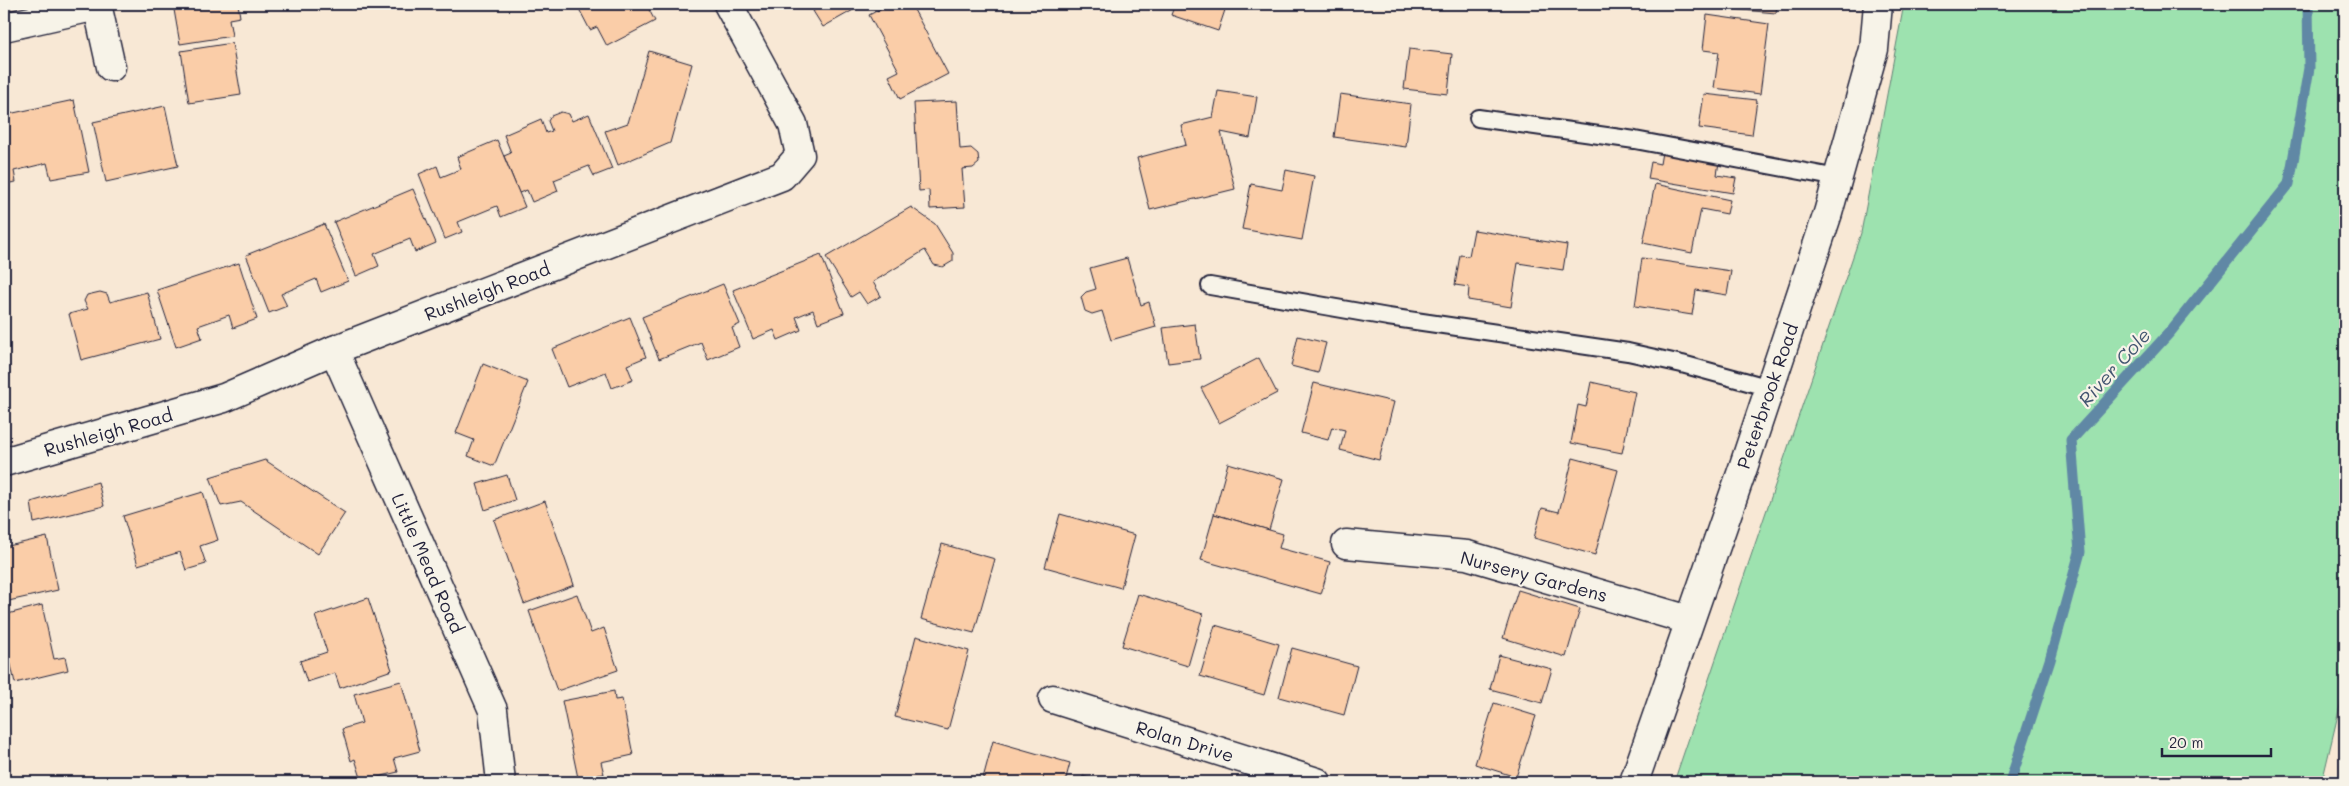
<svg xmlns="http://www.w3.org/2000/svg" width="2349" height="786" font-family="Mali,sans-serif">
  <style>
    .green { fill: #9de2af; stroke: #608275 }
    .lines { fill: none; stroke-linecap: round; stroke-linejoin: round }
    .stream { stroke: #6188a5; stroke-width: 11 }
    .building { fill: #facda8; stroke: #22223b }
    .lane-casing { stroke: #22223b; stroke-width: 20 }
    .street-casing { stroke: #22223b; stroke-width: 31 }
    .secondary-casing { stroke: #22223b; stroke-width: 31 }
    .lane { stroke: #f7f3e8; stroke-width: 16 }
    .street { stroke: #f7f3e8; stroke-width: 28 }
    .secondary { stroke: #f7f3e8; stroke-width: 28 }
    .labels { text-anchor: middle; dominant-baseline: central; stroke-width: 4.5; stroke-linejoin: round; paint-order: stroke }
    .street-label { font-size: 18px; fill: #22223b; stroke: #f7f3e8 }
    .water-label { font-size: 19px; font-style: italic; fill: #425570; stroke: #f7f3e8 }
  </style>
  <rect width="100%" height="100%" fill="#f8e8d5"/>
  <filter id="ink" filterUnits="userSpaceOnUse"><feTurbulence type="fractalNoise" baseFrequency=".02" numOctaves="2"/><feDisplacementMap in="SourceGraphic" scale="10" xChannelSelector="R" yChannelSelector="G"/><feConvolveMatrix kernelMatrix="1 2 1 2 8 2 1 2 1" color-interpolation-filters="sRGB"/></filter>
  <g filter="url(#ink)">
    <path class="green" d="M1904 4H2345V685L2322 782H1674L1861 233Z"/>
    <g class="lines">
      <path class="stream" d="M2010 782 2050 660 2080 552 2071 440 2170 332 2289 184 2309 68 2308 4"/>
    </g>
    <g class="building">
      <path d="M173 4H238L240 17 229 19 232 36 180 44Z"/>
      <path d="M579 4H646L655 21 607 46 597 27 590 30 577 5Z"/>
      <path d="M826 4H864L823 27 813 11Z"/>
      <path d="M890 4H911L948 74 900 99 889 76 899 71 869 15Z"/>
      <path d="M1175 4H1227L1218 31 1171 15Z"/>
      <path d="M1732 4H1777L1776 13 1731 9Z"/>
      <path d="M1707 15 1769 24 1760 94 1714 88 1719 52 1703 50Z"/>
      <path d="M232 43 241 95 189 103 181 51Z"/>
      <path d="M1409 49 1452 54 1448 94 1404 89Z"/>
      <path d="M649 51 692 64 670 143 618 165 605 131 628 123Z"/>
      <path d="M1218 91 1257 97 1250 138 1221 132 1235 189 1150 210 1137 158 1186 145 1181 125 1213 117Z"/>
      <path d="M1340 94 1411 104 1406 147 1334 137Z"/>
      <path d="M1704 94 1757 100 1752 135 1699 128Z"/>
      <path d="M74 100 89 172 51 179 47 163 14 171 16 182 4 184V115Z"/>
      <path d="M957 101 960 149 971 148 978 154 979 163 973 168 962 169 965 207 930 209 929 190 919 191 914 103Z"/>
      <path d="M165 106 178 166 106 182 93 122Z"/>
      <path d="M561 112 569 114 572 121 589 114 612 169 594 176 589 166 554 180 558 191 532 202 527 190 519 193 504 156 511 153 504 135 541 119 546 133 552 131 548 121 551 116Z"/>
      <path d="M497 140 525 207 501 217 497 206 458 222 462 232 445 239 419 174 437 166 441 177 461 169 457 157Z"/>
      <path d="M1662 152 1719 162 1717 175 1736 178 1733 193 1648 179 1651 162 1660 164Z"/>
      <path d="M1286 170 1314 176 1302 240 1242 229 1251 184 1282 190Z"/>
      <path d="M1655 184 1730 200 1727 214 1701 209 1692 253 1643 243Z"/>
      <path d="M413 189 436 243 415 252 410 239 374 254 379 266 356 276 334 222Z"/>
      <path d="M911 207 935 224 953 253V261L943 267 934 265 925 250 873 282 881 296 867 304 859 292 851 297 826 257Z"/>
      <path d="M324 224 348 281 321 292 316 279 281 294 287 306 269 313 246 255Z"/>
      <path d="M1474 230 1567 245 1563 270 1518 263 1511 307 1468 300 1469 287 1455 285 1460 255 1469 256Z"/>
      <path d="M821 255 844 313 818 323 813 310 796 317 801 330 778 340 774 330 753 339 733 290Z"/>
      <path d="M1127 258 1141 305 1149 302 1156 327 1111 340 1102 311 1092 314 1085 311 1081 297 1086 292 1096 289 1090 268Z"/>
      <path d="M1642 258 1731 271 1727 295 1696 290 1692 315 1635 306Z"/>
      <path d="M239 263 257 319 233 328 229 315 198 326 202 338 176 347 157 290Z"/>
      <path d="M723 284 740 324 732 328 739 347 708 360 701 342 659 359 642 317Z"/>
      <path d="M100 292 107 294 110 302 147 292 160 339 81 360 69 314 88 309 84 301 87 295Z"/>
      <path d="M630 317 646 357 627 365 633 380 612 388 606 372 567 387 552 349Z"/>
      <path d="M1195 324 1200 359 1168 363 1163 328Z"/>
      <path d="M1298 336 1326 343 1318 373 1291 366Z"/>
      <path d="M1259 358 1277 393 1219 423 1201 388Z"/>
      <path d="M483 364 528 382 494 466 468 456 474 440 456 433Z"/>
      <path d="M1591 382 1635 392 1622 453 1571 443 1578 405 1586 407Z"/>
      <path d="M1314 383 1394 402 1379 460 1340 450 1345 430 1332 427 1328 440 1301 433Z"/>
      <path d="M1573 458 1618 470 1595 555 1534 538 1542 508 1559 512Z"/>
      <path d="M265 460 345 513 318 554 241 502 221 506 210 477Z"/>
      <path d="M1228 463 1284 479 1269 530 1214 514Z"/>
      <path d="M507 475 515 500 485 510 477 484Z"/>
      <path d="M98 482 104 506 34 523 31 502Z"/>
      <path d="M203 492 218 540 200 546 206 564 186 570 180 552 138 565 123 516Z"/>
      <path d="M545 501 574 585 524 604 494 520Z"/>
      <path d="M1060 514 1135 535 1121 588 1045 567Z"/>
      <path d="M1214 514 1283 534 1279 548 1330 562 1321 594 1201 560Z"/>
      <path d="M47 537 58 590 4 602V547Z"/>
      <path d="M942 544 995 559 974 633 921 619Z"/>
      <path d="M1518 590 1580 609 1566 657 1503 638Z"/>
      <path d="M577 594 591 633 604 628 618 670 557 691 529 611Z"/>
      <path d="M1138 594 1203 614 1188 666 1122 646Z"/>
      <path d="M368 598 392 670 340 688 335 673 307 682 300 661 327 652 315 616Z"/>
      <path d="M42 605 54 659 65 657 68 670 15 683 4 634V615Z"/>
      <path d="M1215 625 1279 644 1264 695 1200 676Z"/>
      <path d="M916 636 969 651 948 730 895 717Z"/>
      <path d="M1292 648 1357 666 1344 715 1279 697Z"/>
      <path d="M1499 655 1552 669 1542 703 1490 689Z"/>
      <path d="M401 681 420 751 394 758 398 772 362 781 355 759 351 761 342 729 362 723 354 694Z"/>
      <path d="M614 691 615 700 622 699 633 755 601 762 604 774 578 778 562 701Z"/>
      <path d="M1494 703 1536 716 1516 777 1475 764Z"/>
      <path d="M993 741 1070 763 1065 782H982Z"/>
      <path d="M1083 776 1102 782H1081Z"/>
    </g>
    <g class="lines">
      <defs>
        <g id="lane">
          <path d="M1478 118 1635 140 1838 178"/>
          <path d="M1210 286 1388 317 1628 352 1682 364 1770 388"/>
        </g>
        <g id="street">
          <path d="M97 4 111 67"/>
          <path d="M4 27 97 6"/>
          <path d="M334 350 493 710 501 782"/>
          <path d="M4 462 224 398 334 350 782 176 800 155 793 124 728 4"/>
          <path d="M1346 544 1467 555 1689 620"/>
          <path d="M1053 699 1317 782"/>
        </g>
        <path id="secondary" d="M1634 782 1743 468 1828 213 1874 49 1878 4"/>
      </defs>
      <use href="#lane" class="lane-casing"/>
      <use href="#street" class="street-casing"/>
      <use href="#secondary" class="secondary-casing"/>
      <use href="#lane" class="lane"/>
      <use href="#street" class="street"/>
      <use href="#secondary" class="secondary"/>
    </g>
  </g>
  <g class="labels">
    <g class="street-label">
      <text transform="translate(487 291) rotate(-21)">Rushleigh Road</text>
      <text transform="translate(1767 396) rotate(-71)">Peterbrook Road</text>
      <text transform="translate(108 432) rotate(-16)">Rushleigh Road</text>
      <text transform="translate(428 563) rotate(66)">Little Mead Road</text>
      <text transform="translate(1534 576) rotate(15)">Nursery Gardens</text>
      <text transform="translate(1185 741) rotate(17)">Rolan Drive</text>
    </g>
    <g class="water-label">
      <text transform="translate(2114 367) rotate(-48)">River Cole</text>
    </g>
  </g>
  <rect width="2349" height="786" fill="none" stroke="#f7f3e8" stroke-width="20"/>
  <rect x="10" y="10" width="2329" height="766" fill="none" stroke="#22223b" stroke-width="2" filter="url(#ink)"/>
  <path d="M2162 748v8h109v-8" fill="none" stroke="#22223b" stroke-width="2.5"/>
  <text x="2169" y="748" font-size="15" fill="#22223b" stroke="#f7f3e8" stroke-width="4" paint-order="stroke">20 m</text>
</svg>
